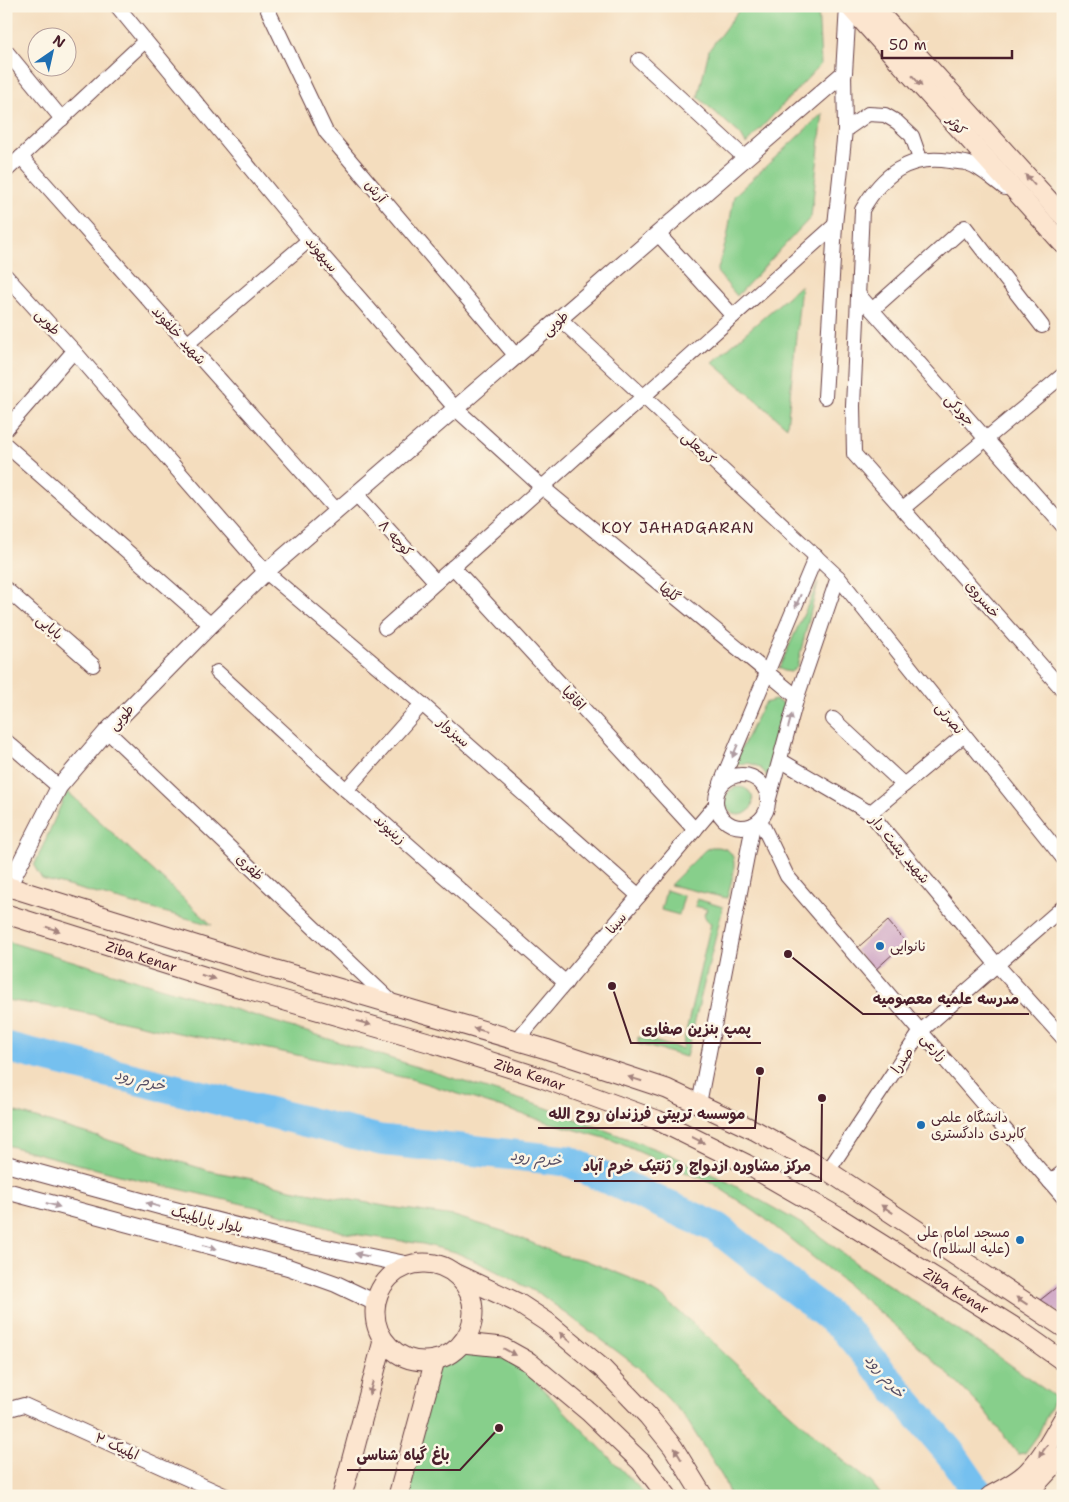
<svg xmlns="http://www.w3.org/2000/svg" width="1069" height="1502" font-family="'Shantell Sans','Playpen Sans Arabic',sans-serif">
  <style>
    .green { fill: #87cf8b; stroke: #68775b }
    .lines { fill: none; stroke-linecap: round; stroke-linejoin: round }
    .river { stroke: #75c0ef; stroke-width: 31 }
    .building { fill: #c89ac1 }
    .minor-casing { stroke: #643c41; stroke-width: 16 }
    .tertiary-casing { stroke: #643c41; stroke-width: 18 }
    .secondary-casing { stroke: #643c41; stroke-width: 21 }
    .minor { stroke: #fff; stroke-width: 14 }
    .tertiary { stroke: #fff; stroke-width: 16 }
    .secondary { stroke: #fce5cf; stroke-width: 19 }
    .oneway { fill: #a3827d }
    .oneway2 { fill: #ae9aa0 }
    .poi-dot { fill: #1f6fb2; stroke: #fcf5e5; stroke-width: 2 }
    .labels { text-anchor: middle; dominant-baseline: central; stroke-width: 5; stroke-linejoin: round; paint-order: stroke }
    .street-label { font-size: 14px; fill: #4a1f2b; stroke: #fcf5e5 }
    .poi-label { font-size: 14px; fill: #4a1f2b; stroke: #fcf5e5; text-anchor: start }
    .neighbourhood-label { font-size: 15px; letter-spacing: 1px; fill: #4a1f2b; stroke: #fcf5e5 }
    .water-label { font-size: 15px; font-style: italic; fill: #574f66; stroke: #fcf5e5 }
    .leader { fill: none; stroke: #4a1f2b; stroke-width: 2 }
    .callout-dot { fill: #4a1f2b; stroke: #fcf5e5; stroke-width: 2 }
    .callout-label { font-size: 15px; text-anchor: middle; font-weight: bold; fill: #4a1f2b; stroke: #fcf5e5; stroke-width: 5; stroke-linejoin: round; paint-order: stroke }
  </style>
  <rect width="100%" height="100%" fill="#fcf5e5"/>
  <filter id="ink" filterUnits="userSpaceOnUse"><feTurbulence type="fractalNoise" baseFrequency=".02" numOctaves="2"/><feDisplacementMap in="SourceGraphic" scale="10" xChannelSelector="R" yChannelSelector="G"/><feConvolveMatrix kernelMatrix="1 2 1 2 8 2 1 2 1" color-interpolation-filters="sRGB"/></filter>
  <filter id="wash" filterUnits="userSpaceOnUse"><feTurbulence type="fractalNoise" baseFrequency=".0096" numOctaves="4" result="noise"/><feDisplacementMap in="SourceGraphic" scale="20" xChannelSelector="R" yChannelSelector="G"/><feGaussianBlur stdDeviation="1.12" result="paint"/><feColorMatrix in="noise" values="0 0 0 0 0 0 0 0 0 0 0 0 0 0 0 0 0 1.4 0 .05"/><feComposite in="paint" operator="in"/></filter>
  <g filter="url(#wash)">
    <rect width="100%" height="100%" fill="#f4ddbe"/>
    <g class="green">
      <path d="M742 6H818L821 64 746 144 741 135 698 97 709 50Z"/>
      <path d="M823 113 811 217 737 296 717 272 727 238 734 196Z"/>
      <path d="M801 285 787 427 712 362Z"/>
      <path d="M818 583 797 666 791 672 784 671 779 668Z"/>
      <path d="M775 700 784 704 789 712 769 780C762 764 747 759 732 767L762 707 765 703Z"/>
      <circle cx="739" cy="801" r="14"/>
      <path d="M67 791 212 925 42 879 34 866Z"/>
      <path d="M711 847C746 845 732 877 727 898L670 885 705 850Z"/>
      <path d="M666 890 684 896 679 915 661 910Z"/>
      <path d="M697 899 723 907 686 1057 638 1044V1037L682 1049 711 923 708 922 704 915 707 909 695 906Z"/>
      <path d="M6 941 253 1015 544 1107 671 1155 728 1182 809 1228 861 1267 1001 1358 1055 1397 1038 1435 1025 1453 1018 1454 984 1410 950 1376 897 1327 844 1282 764 1218 709 1181 687 1173 612 1140 544 1121 411 1079 254 1046 188 1035 71 1010 6 1000Z"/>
      <path d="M6 1109 210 1171 252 1179 291 1189 390 1207 454 1216 509 1233 560 1255 585 1260 630 1278 662 1297 689 1320 759 1386 844 1461 872 1483 882 1496H730L723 1478 685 1417 638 1367 540 1294 486 1266 455 1252 423 1244 346 1233 256 1207 127 1177 6 1145Z"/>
      <path d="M502 1347 647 1496H399L435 1360Z"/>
    </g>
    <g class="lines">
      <path class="river" d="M6 1047 380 1140 568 1161 717 1228 844 1328 951 1454 980 1496"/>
    </g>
    <g id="blocks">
      <g class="building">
        <path d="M888 921 906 942 874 971 855 950Z"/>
        <path d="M1063 1282V1315L1039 1301Z"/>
      </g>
    </g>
  </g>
  <g filter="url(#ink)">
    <use href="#blocks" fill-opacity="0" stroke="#643c41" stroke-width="1"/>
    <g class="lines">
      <defs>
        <g id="minor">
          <path d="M117 6 309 240 456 409 542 487 797 697"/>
          <path d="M266 6 326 132 516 356"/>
          <path d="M6 51 62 119"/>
          <path d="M639 60 745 158"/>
          <path d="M845 130 868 114 885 115 897 122 912 136 920 159"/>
          <path d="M21 157 337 511"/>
          <path d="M6 171 145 41"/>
          <path d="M1005 188C995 181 980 167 969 164 963 162 956 162 950 161 908 154 882 175 862 210L853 406 854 454 1063 690"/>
          <path d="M658 234 733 316"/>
          <path d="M6 276 74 351 266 572 422 704 639 896"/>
          <path d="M858 294 1063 526"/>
          <path d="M872 310 965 227 1042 326"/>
          <path d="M560 319 838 577 1063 858"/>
          <path d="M187 344 309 240"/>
          <path d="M825 397 835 225 845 130 844 73"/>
          <path d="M6 429 74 351"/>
          <path d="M6 445 211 625"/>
          <path d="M356 494 436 582"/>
          <path d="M902 509 1063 375"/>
          <path d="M453 567 695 830"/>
          <path d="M6 589 93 665"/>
          <path d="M385 628 835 225"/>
          <path d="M217 672 346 790 566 983"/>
          <path d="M833 719 904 785"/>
          <path d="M107 731 393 1003"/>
          <path d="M6 741 59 787"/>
          <path d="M780 760 870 813 997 965 1063 1038"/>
          <circle cx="742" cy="801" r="26"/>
          <path d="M721 783 816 556"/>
          <path d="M346 790 422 704"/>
          <path d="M768 802 797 697 838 577"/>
          <path d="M870 813 964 735"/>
          <path d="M760 820 787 876 1063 1197"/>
          <path d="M517 1040 715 806"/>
          <path d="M699 1104 753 825"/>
          <path d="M828 1171 921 1031 1063 907"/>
          <path d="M1050 1182 1063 1172"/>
          <path d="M6 1410 24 1405 226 1496"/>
        </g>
        <g id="tertiary">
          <path d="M8 887 59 787 107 731 211 625 266 572 844 73 848 6"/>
          <path d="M6 1164 163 1207 298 1242 410 1265"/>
          <path d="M6 1191 288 1267 336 1284 376 1303"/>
        </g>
        <g id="secondary">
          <path d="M849 6 1063 244"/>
          <path d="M873 6 1063 216"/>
          <path d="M6 886 256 964 546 1049 667 1089 756 1131 828 1171 1063 1327"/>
          <path id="s1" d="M6 914 251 991 435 1044 542 1078 657 1120 746 1164 838 1217 1022 1332 1063 1361"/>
          <circle cx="424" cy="1312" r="49"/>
          <path d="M454 1273 518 1303 547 1322 602 1368 648 1416 673 1447 703 1496"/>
          <path d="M463 1343 502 1347 529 1362 589 1412 641 1462 667 1496"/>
          <path d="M342 1496 383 1341"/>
          <path d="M398 1496 435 1360"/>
          <path d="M990 1496C1004 1488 1020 1481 1030 1469 1044 1455 1053 1436 1063 1419"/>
          <path d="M1025 1496 1063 1455"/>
        </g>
      </defs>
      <use href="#minor" class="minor-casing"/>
      <use href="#tertiary" class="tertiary-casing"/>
      <use href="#secondary" class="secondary-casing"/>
      <use href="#minor" class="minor"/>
      <use href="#tertiary" class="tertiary"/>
      <use href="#secondary" class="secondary"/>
    </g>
    <defs><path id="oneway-solid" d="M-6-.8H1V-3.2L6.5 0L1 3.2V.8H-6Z" transform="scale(1.25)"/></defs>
    <g class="oneway">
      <use href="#oneway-solid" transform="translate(917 81) rotate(48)"/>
      <use href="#oneway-solid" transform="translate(1030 180) rotate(-132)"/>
      <use href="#oneway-solid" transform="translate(53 929) rotate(17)"/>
      <use href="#oneway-solid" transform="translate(208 977) rotate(17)"/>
      <use href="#oneway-solid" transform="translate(364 1023) rotate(16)"/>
      <use href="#oneway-solid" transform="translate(480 1030) rotate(-164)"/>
      <use href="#oneway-solid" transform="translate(635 1079) rotate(-163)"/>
      <use href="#oneway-solid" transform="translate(698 1140) rotate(27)"/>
      <use href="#oneway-solid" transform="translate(887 1209) rotate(-146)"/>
      <use href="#oneway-solid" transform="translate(1022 1301) rotate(-146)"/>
      <use href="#oneway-solid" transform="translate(565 1337) rotate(-140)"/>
      <use href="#oneway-solid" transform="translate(510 1352) rotate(28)"/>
      <use href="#oneway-solid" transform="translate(371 1388) rotate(105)"/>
      <use href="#oneway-solid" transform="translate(1043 1451) rotate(126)"/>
      <use href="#oneway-solid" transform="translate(678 1454) rotate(-121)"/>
    </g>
    <g class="oneway2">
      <use href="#oneway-solid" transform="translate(798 601) rotate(112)"/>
      <use href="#oneway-solid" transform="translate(790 721) rotate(-75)"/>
      <use href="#oneway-solid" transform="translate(735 751) rotate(113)"/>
      <use href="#oneway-solid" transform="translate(53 1205) rotate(16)"/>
      <use href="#oneway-solid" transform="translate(153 1205) rotate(-164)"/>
      <use href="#oneway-solid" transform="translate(210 1247) rotate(15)"/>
      <use href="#oneway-solid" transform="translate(362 1255) rotate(-168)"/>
    </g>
  </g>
  <g class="poi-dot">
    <circle cx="880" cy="946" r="5"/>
    <circle cx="921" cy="1125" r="5"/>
    <circle cx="1020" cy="1240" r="5"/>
  </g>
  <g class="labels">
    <g class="street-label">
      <text transform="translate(957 125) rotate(48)">کوثر</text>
      <text transform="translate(376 191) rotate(50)">آرش</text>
      <text transform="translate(322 254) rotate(49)">سپهوند</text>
      <text transform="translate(48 322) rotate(48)">طوبی</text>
      <text transform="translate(555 323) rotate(-41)">طوبی</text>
      <text transform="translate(179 335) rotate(48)">شهید خلفوند</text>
      <text transform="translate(960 410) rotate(49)">جودکی</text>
      <text transform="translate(699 448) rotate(43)">کرمعلی</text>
      <text transform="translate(396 538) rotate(48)">کوچه ۸</text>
      <text transform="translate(670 592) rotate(40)">گلها</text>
      <text transform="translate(983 599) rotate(49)">خسروی</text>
      <text transform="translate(50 627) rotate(41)">بابایی</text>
      <text transform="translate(574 698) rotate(47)">اقاقیا</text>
      <text transform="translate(121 717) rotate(-46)">طوبی</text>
      <text transform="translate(950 718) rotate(52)">نصرتی</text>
      <text transform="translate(454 732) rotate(41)">سبزوار</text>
      <text transform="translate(390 829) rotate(41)">زینیوند</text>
      <text transform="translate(900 849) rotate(50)">شهید پشت دار</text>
      <text transform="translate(250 867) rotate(44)">ظفری</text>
      <text transform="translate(616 923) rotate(-50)">سینا</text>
      <text stroke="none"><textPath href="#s1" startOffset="142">Ziba Kenar</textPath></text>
      <text transform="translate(934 1047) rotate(49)">زارعی</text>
      <text transform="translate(902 1060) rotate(-56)">صدرا</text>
      <text stroke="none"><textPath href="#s1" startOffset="548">Ziba Kenar</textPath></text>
      <text transform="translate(207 1219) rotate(14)">بلوار پارالمپیک</text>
      <text stroke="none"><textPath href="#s1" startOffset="1028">Ziba Kenar</textPath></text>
      <text transform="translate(117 1446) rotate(24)">المپیک ۲</text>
    </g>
    <g class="poi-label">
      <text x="890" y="946">نانوایی</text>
      <text x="931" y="1117">دانشگاه علمی<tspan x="931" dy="16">کابردی دادگستری</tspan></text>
      <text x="1010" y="1232" text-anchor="end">مسجد امام علی<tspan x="1010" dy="16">(علیه السلام)</tspan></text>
    </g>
    <g class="neighbourhood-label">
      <text x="678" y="528">KOY JAHADGARAN</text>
    </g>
    <g class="water-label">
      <text transform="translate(140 1080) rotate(14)">خرم رود</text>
      <text transform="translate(536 1158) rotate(7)">خرم رود</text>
      <text transform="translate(885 1376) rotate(50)">خرم رود</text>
    </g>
  </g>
  <path class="leader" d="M788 954L863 1014H1029M612 986L631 1043H761M760 1071L755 1128H538M822 1098L821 1181H574M499 1428L460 1470H347"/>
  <g class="callout-dot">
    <circle cx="788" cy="954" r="5"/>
    <circle cx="612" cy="986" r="5"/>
    <circle cx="760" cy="1071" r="5"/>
    <circle cx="822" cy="1098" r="5"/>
    <circle cx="499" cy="1428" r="5"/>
  </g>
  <g class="callout-label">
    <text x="946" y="1004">مدرسه علمیه معصومیه</text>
    <text x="696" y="1034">پمپ بنزین صفاری</text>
    <text x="647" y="1119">موسسه تربیتی فرزندان روح الله</text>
    <text x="697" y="1171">مرکز مشاوره ازدواج و ژنتیک خرم آباد</text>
    <text x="403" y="1460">باغ گیاه شناسی</text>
  </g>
  <rect width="1069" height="1502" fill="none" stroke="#fcf5e5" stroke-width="25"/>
  <g transform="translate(52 52) rotate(34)"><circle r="24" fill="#fcf5e5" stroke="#b59f9b"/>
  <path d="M0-4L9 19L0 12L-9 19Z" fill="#1f6fb2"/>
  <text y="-8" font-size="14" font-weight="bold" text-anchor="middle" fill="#4a1f2b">N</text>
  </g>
  <path d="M882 50v8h130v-8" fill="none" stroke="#4a1f2b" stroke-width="2.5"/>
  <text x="889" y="50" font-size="15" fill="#4a1f2b" stroke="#fcf5e5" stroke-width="4" paint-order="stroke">50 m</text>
</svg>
